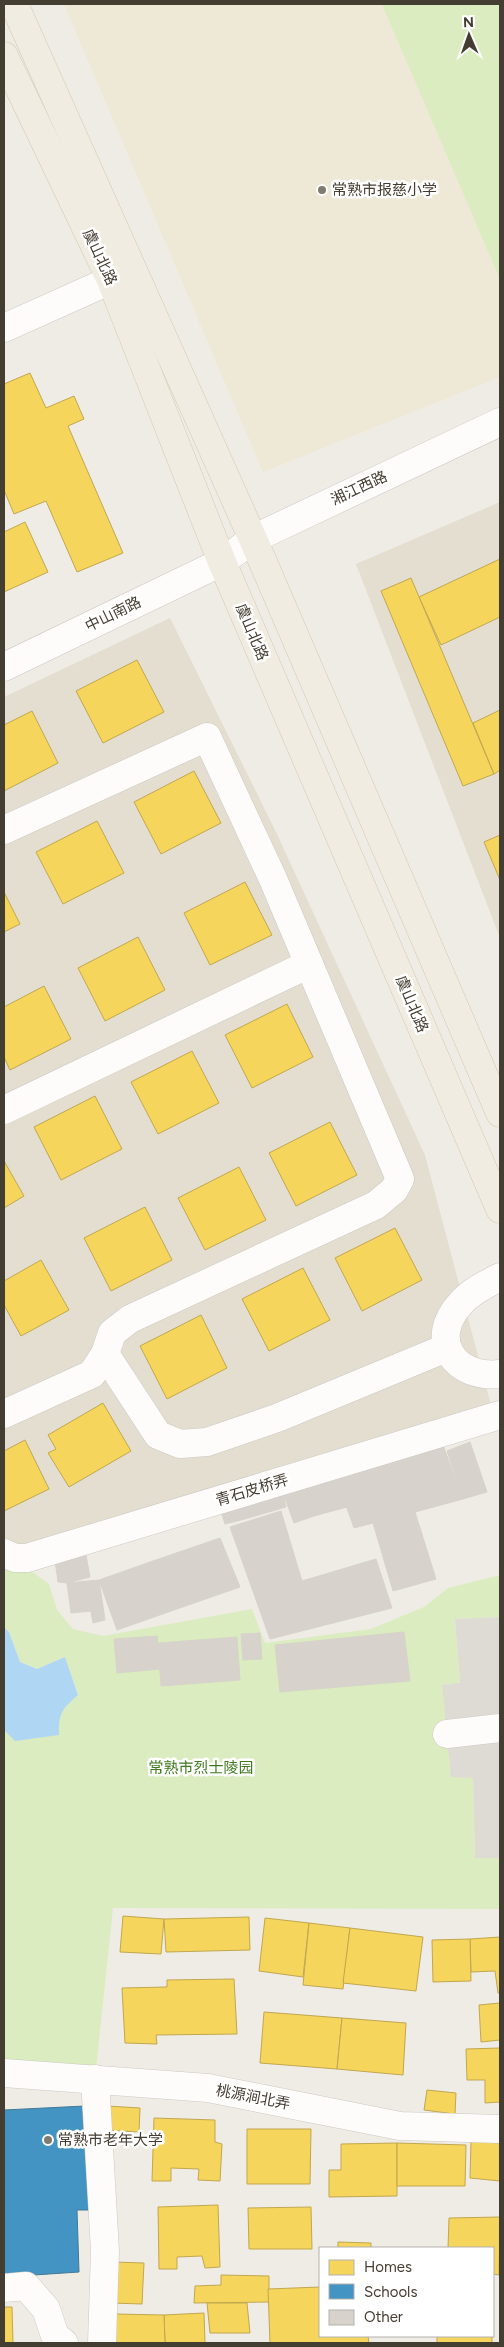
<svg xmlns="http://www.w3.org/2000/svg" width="504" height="2347" font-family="Figtree,'Noto Sans SC',sans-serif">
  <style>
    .residential { fill: #e4ded1 }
    .education { fill: #eee8d6 }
    .green { fill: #dbecc1 }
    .parking { fill: #dedbd5 }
    .water { fill: #afd6f2 }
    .homes { fill: #f6d55c; stroke: #c1a74f }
    .schools { fill: #4393c3; stroke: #437997 }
    .building { fill: #d7d3cc; stroke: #d7d3cb }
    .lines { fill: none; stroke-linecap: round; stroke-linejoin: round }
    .minor-casing { stroke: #ccc9c3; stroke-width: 29 }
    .major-casing { stroke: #d3c9b0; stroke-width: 29 }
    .minor { stroke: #fdfcfb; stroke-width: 28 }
    .major { stroke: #f0ece1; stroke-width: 28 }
    .poi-dot { fill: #807a70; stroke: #fff; stroke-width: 2 }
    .labels { text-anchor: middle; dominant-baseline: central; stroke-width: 5; stroke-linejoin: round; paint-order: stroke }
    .poi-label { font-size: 15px; fill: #443d31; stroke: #fff; text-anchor: start }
    .street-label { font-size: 15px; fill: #443d31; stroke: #fff }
    .park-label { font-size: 15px; fill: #407b1f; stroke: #fff }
  </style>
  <rect width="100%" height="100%" fill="#efece5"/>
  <g class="residential">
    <path d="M500 502V938L356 564Z"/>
    <path d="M170 618 276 832 425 1155 492 1409 18 1550 4 1546V697Z"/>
  </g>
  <path class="education" d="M64 4H500V377L263 472Z"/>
  <g class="green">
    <path d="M382 4H500V279Z"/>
    <path d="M4 1558 30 1570 49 1584 57 1610 73 1629 103 1636 252 1609 265 1643 371 1629 424 1607 448 1588 500 1575V1617L455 1619 460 1684 443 1685 451 1776 473 1777 475 1858H500V1909L113 1908 95 2079 4 2077V1730L15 1741 58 1718 66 1705 78 1694 65 1657 37 1669 20 1662 9 1632 4 1627Z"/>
  </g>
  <path class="parking" d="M500 1617V1858H475L473 1778 451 1777 442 1685 460 1683 455 1619Z"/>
  <path class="water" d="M4 1627 9 1632 20 1662 37 1669 65 1657 78 1695C63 1708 58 1713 59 1735L15 1741 4 1730Z"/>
  <g class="homes">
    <path d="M30 373 46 408 74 396 84 419 68 426 123 553 77 572 46 501 14 514 4 490V384Z"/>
    <path d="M25 522 48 572 4 592V532Z"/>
    <path d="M500 559V617L441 645 419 597Z"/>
    <path d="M411 578 494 774 463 786 381 591Z"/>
    <path d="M137 660 164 712 103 743 76 691Z"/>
    <path d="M500 710V770L494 774 473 723Z"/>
    <path d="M32 711 58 763 4 791V725Z"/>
    <path d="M194 771 221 823 161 854 134 802Z"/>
    <path d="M97 821 124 873 63 904 36 852Z"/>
    <path d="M500 835V880L484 842Z"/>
    <path d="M245 882 272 935 210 965 184 913Z"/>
    <path d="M4 892 20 924 4 932Z"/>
    <path d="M138 937 165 990 105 1021 78 968Z"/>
    <path d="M44 986 71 1039 10 1070 4 1057V1007Z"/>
    <path d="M287 1004 313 1057 252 1088 225 1035Z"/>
    <path d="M192 1051 219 1103 158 1134 131 1082Z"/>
    <path d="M95 1096 122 1149 61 1180 34 1127Z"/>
    <path d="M330 1122 357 1175 296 1206 269 1153Z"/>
    <path d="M4 1161 24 1196 4 1208Z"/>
    <path d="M239 1167 266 1220 205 1250 178 1198Z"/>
    <path d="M145 1207 172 1260 111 1291 84 1238Z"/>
    <path d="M395 1228 422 1280 362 1311 335 1258Z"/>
    <path d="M41 1260 69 1310 21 1336 4 1305V1281Z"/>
    <path d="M303 1268 330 1320 269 1351 242 1299Z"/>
    <path d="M201 1315 227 1368 167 1399 140 1346Z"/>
    <path d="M103 1403 131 1451 69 1487 48 1453 56 1449 48 1435Z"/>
    <path d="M25 1440 49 1489 4 1511V1451Z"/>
    <path d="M123 1916 164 1919 161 1954 120 1952Z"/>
    <path d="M249 1917 250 1950 166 1952 164 1919Z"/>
    <path d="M265 1918 309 1923 303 1977 259 1971Z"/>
    <path d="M309 1923 350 1928 343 1989 303 1985Z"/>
    <path d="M350 1928 423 1937 416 1991 343 1983Z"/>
    <path d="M500 1937V1993H498L495 1971 471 1972 470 1939Z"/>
    <path d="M470 1939 471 1981 433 1982 432 1940Z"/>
    <path d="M234 1979 237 2034 156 2035 157 2044 125 2043 122 1988 167 1987V1980Z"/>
    <path d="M500 2003V2040L481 2042 479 2005Z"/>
    <path d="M264 2012 342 2018 337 2069 260 2063Z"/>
    <path d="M342 2018 406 2023 403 2075 337 2069Z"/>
    <path d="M500 2048V2102L485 2103V2080H467L466 2049Z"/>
    <path d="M427 2090 456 2093 455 2114 424 2110Z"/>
    <path d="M107 2106 140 2108 139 2132 105 2130Z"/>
    <path d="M154 2118 215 2120V2142L222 2144 220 2181 198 2180 199 2169 171 2168V2181H152Z"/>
    <path d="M247 2129H311L310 2184H247Z"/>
    <path d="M471 2141 500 2143V2181L470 2178Z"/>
    <path d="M397 2143V2196L329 2197V2170H341V2144Z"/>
    <path d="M397 2143 466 2145 465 2186H397Z"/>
    <path d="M218 2205 220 2267 205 2268 202 2256 177 2257V2269H159L158 2207Z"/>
    <path d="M311 2207 312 2249H249L248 2208Z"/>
    <path d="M500 2217 499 2275 493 2274V2248H448L449 2218Z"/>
    <path d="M338 2242 371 2243V2248H338Z"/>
    <path d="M114 2262 144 2263 142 2304 112 2303Z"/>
    <path d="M221 2275 269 2276V2302L194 2303 195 2286 221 2285Z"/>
    <path d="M320 2287V2336H368L369 2343H270L268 2289Z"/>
    <path d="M207 2303H247L250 2333H210Z"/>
    <path d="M4 2307H12L13 2343H4Z"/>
    <path d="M204 2313 205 2343H165L164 2315Z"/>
    <path d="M115 2314 164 2315 165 2343H115Z"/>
    <rect x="437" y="2336" width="55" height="7"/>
  </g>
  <path class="schools" d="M85 2106 93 2210H77L79 2272 4 2277V2110Z"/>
  <g class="building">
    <path d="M441 1440 463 1499 415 1512 436 1579 393 1591 373 1523 354 1528 335 1474Z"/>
    <path d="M470 1442 487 1492 463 1499 447 1451Z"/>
    <path d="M335 1474 347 1507 314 1516 302 1483Z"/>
    <path d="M302 1483 314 1516 294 1523 282 1490Z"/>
    <path d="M282 1490 286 1507 241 1520 236 1503Z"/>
    <path d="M236 1503 241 1520 225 1524 220 1508Z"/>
    <path d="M281 1511 302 1581 376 1559 392 1608 270 1639 230 1527Z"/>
    <path d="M220 1538 240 1587 171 1611 153 1561Z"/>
    <path d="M86 1555 90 1577 67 1583 58 1582 55 1560Z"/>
    <path d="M153 1561 171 1611 117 1630 99 1580Z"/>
    <path d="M99 1580 105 1620 93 1623 91 1611 71 1613 67 1583Z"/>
    <path d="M404 1632 410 1681 280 1692 275 1645Z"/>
    <path d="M260 1633 262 1659 243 1660 241 1634Z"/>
    <path d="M157 1636 160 1669 117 1673 114 1639Z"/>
    <path d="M237 1637 240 1680 161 1686 158 1643Z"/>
  </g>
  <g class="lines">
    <defs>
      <g id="minor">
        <path d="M4 328 111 280"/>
        <path d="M4 667 222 562 253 539 500 422"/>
        <path d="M4 830 207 737 273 879 400 1179 394 1190 376 1205 130 1319 112 1333 105 1354 92 1374 4 1414"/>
        <path d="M4 1110 309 964"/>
        <path d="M500 1277C487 1284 471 1291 461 1303 427 1339 454 1379 500 1374"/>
        <path d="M105 1354 158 1435 180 1444 207 1442 277 1418 446 1348"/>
        <path d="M4 1553 15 1558H27L500 1415"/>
        <path d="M447 1734 500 1728"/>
        <path d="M4 2073 208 2088 400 2126 500 2129"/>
        <path d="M95 2079 105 2251 102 2343"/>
        <path d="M4 2288 26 2286 46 2309 55 2336 64 2343"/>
      </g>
      <g id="major">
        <path d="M14 4 253 539 500 1113"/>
        <path d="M4 56 111 280 222 562 500 1209"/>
      </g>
    </defs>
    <use href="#minor" class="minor-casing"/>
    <use href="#major" class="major-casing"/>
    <use href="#minor" class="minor"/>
    <use href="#major" class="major"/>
  </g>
  <g class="poi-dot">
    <circle cx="322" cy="190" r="5"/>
    <circle cx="48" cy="2140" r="5"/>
  </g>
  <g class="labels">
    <g class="poi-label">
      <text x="332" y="190">常熟市报慈小学</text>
      <text x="58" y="2140">常熟市老年大学</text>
    </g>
    <g class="street-label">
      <text transform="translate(100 257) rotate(65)">虞山北路</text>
      <text transform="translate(359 488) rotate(-25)">湘江西路</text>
      <text transform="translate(113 614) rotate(-26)">中山南路</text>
      <text transform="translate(252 632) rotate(67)">虞山北路</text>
      <text transform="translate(412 1004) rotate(67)">虞山北路</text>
      <text transform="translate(252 1490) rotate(-17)">青石皮桥弄</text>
      <text transform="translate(253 2097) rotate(11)">桃源涧北弄</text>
    </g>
    <g class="park-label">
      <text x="201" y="1768">常熟市烈士陵园</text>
    </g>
  </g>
  <rect width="504" height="2347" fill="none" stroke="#443d31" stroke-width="10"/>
  <rect x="319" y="2247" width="175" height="90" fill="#ffffff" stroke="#b4b1ad"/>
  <rect x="329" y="2260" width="25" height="15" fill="#f6d55c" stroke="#b4b1ad"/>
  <text x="364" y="2272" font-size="15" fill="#443d31">Homes</text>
  <rect x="329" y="2284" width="25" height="15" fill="#4393c3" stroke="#b4b1ad"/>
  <text x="364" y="2297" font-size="15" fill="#443d31">Schools</text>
  <rect x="329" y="2310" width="25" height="15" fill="#d7d3cc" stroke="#b4b1ad"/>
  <text x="364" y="2322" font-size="15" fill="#443d31">Other</text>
  <g transform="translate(469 35) rotate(358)" stroke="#ffffff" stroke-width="4" paint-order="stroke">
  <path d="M0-4L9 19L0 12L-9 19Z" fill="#443d31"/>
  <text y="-8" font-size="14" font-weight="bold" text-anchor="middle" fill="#443d31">N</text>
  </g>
</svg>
